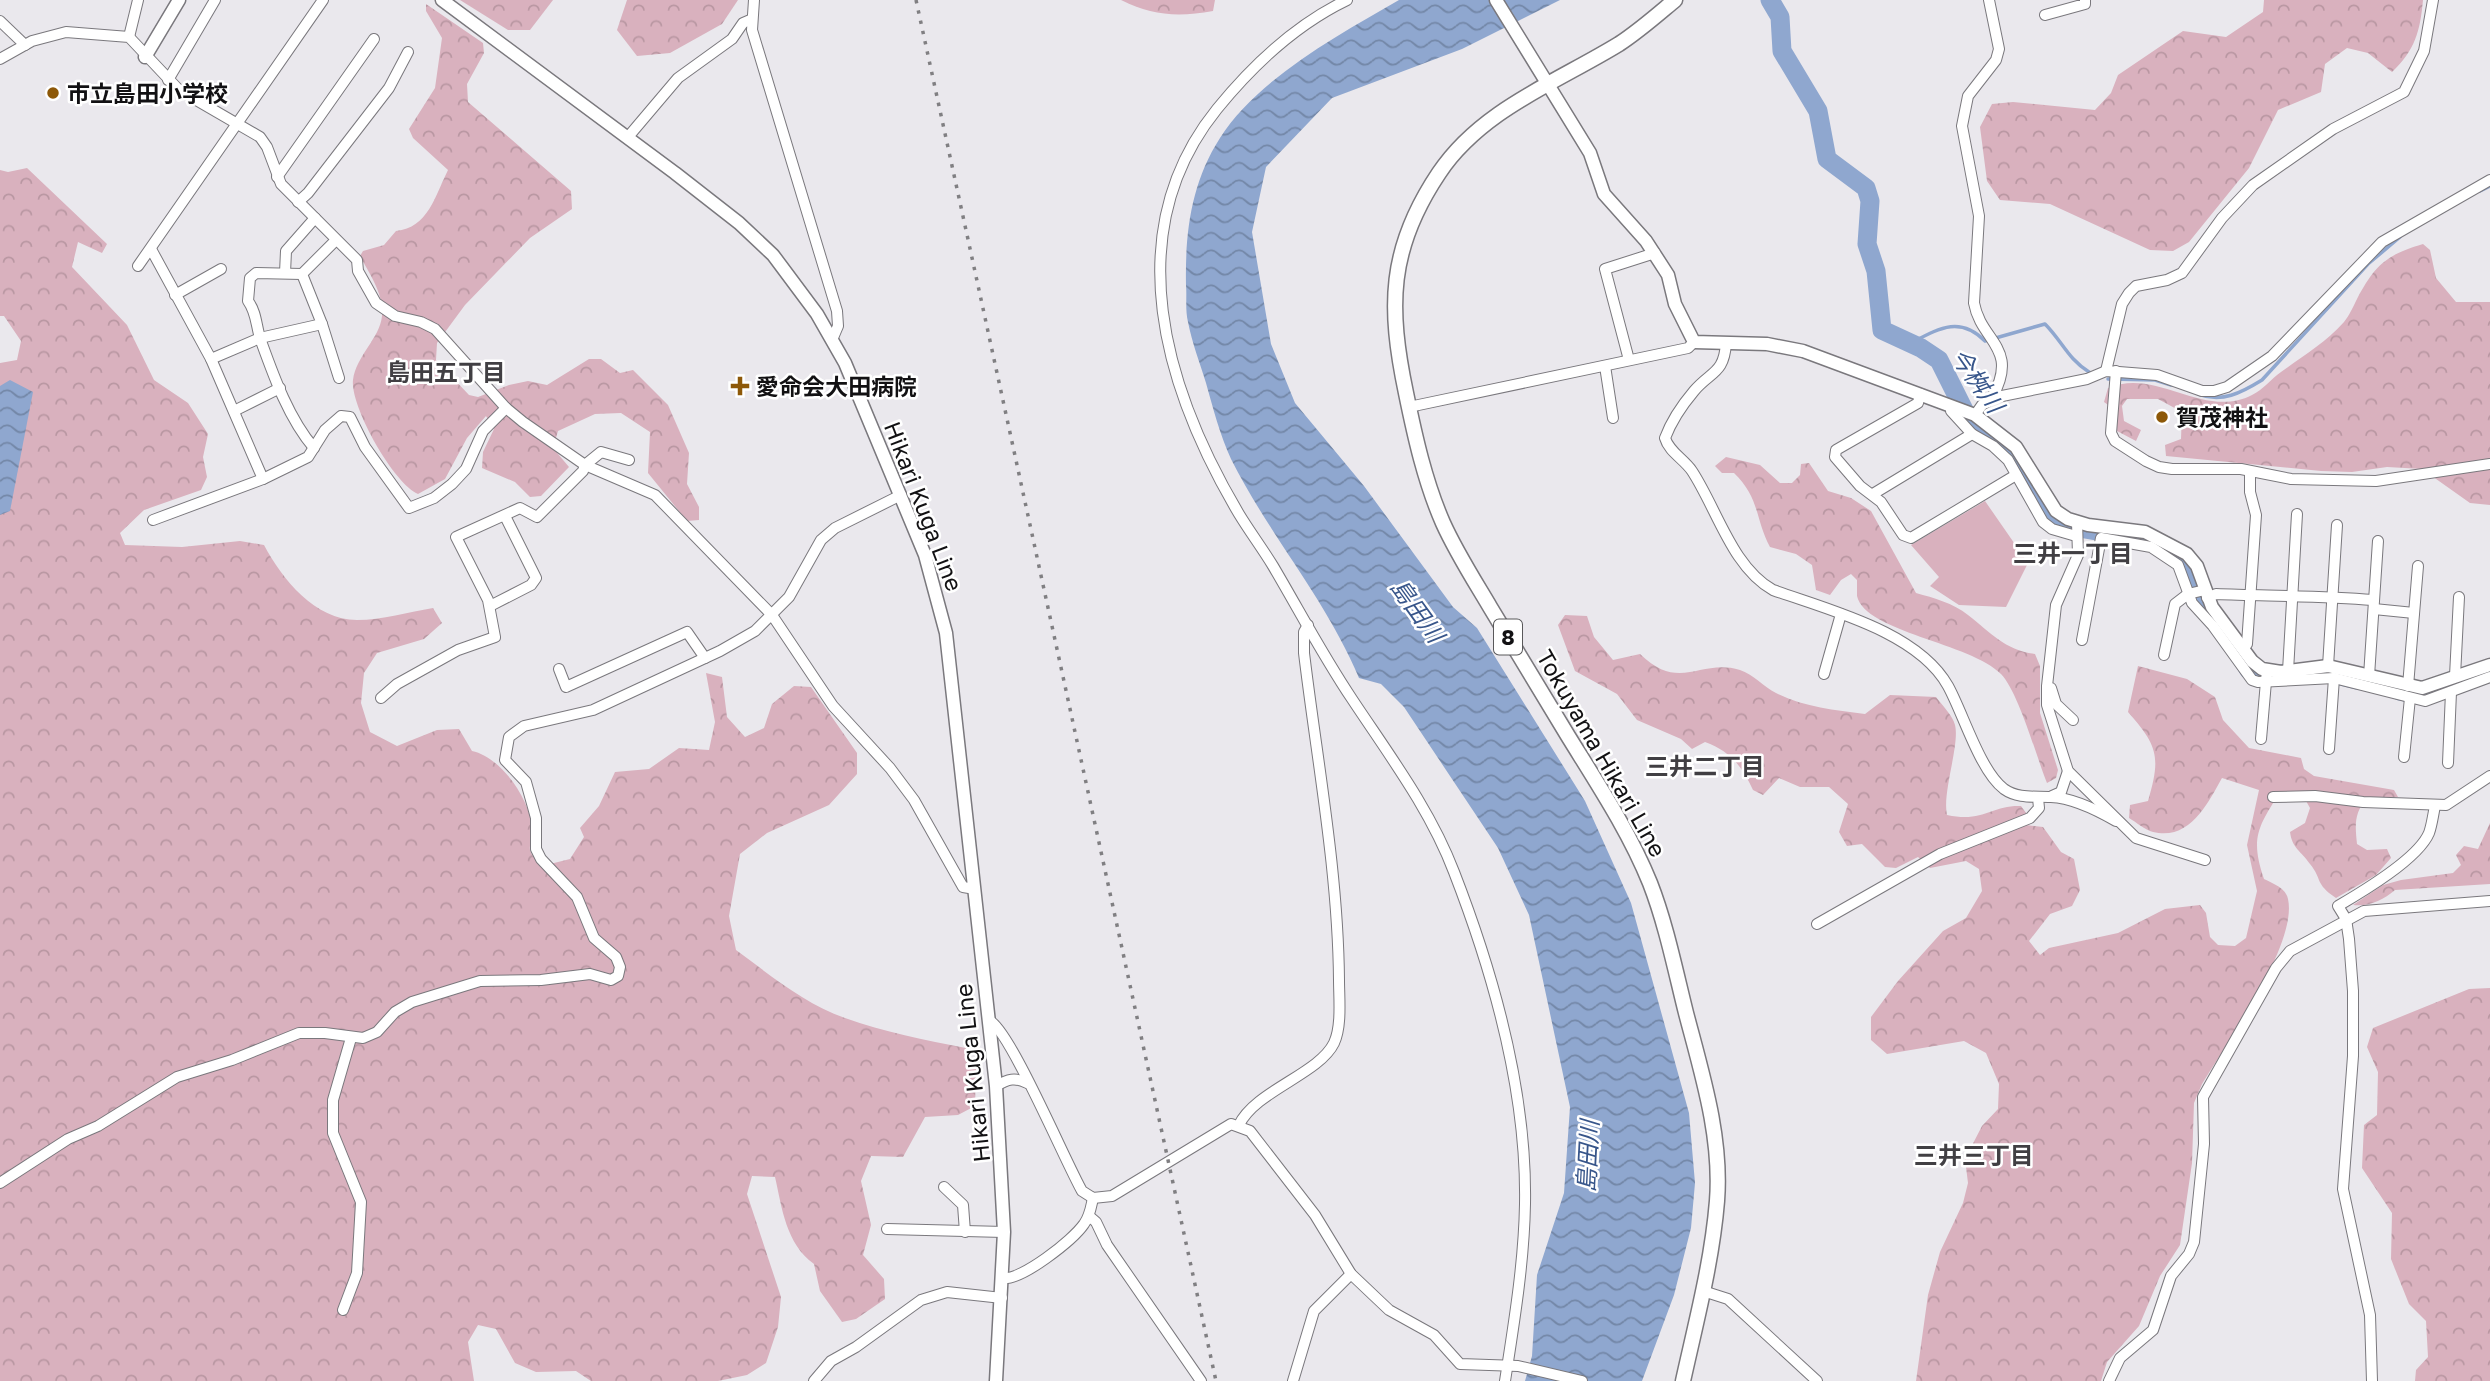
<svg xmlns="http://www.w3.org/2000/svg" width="2490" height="1381" font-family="'Golos Text','Noto Sans JP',sans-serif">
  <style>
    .forest { fill: url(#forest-crowns) }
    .park { fill: #d9b1be }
    .water { fill: url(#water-waves) }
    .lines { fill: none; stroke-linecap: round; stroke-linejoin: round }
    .stream { stroke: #8fa7cf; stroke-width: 3.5 }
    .river { stroke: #8fa7cf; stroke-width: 19 }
    .street-casing { stroke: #7a787d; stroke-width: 12 }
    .secondary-casing { stroke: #7a787d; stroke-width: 15 }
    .primary-casing { stroke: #7a787d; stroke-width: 17 }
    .street { stroke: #fff; stroke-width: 10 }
    .secondary { stroke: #fff; stroke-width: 12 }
    .primary { stroke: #fff; stroke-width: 14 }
    .rail { stroke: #807f82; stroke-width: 3.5; stroke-dasharray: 3.5 7; stroke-linecap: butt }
    .poi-dot { fill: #8d5808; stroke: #fff; stroke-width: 2.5 }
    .labels { text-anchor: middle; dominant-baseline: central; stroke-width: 5; stroke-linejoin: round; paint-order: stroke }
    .shield { fill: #fff; stroke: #59585a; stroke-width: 2 }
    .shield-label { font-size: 21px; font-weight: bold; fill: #121113 }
    .poi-label { font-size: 23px; font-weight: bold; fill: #121113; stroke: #fff; text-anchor: start }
    .street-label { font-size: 23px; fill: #121113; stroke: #fff }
    .neighbourhood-label { font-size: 24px; font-weight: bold; fill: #413f43; stroke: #fff }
    .water-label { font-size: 24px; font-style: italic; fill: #37558a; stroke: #fff }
  </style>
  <defs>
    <pattern id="forest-crowns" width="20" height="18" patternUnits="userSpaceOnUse" patternTransform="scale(1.75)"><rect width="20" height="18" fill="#d9b1be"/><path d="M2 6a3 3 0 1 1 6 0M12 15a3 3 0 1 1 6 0" fill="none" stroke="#b997a2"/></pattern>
    <pattern id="water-waves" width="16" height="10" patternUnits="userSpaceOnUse" patternTransform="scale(1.75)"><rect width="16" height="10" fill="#8fa7cf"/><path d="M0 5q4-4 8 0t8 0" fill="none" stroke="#7387a7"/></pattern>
  </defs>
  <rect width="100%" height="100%" fill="#eae8ed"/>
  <g class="forest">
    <path d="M460 0H553L530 30H508Z"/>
    <path d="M627 0H738L722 24 670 53 637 56 617 30Z"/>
    <path d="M1121 0H1215L1213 11C1179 17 1152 16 1121 0Z"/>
    <path d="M2264 0H2423C2420 32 2415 50 2392 72L2368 53 2347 48 2325 64 2321 92 2278 110 2249 168 2189 242 2173 251 2150 250 2050 204 2000 200 1987 181 1980 127 1992 104 2013 102 2095 110 2111 93 2118 75 2183 31 2226 37 2263 12Z"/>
    <path d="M426 4 483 43 484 53 467 84 468 102 571 191 572 209 530 238 465 305 437 343 436 360 469 395 478 397 509 385 528 381 547 385 589 359H601L620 373 633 370 668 405 689 453 687 484 699 507V520L687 521 648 473 650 432 621 413 595 414 558 431 553 448 569 467 541 496 530 497 515 482 482 468 483 452 494 429 486 416 467 438 445 479 418 494C393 483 350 406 353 380 356 356 380 338 382 316 384 294 370 275 360 256L363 251 384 245 396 231C428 228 435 196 448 170L413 138 409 129 435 88 442 38 426 11Z"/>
    <path d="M27 168 107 244 102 253 78 242 72 267 127 325 154 380 188 403 208 434 203 457 207 477 201 490 144 510 120 533 125 545 182 547 240 541 264 545C282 579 315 620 357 620 382 620 409 612 433 608L442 623 424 639 377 653 364 673 361 703 370 732 397 746 437 730 459 729 472 751C501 757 530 799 532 828 533 835 529 844 530 850 532 858 540 862 546 865L570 859 584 837 580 828 599 806 615 772 649 769 679 748 709 750 715 722 706 673 722 677 727 717 745 737 764 728 772 704 794 686 811 687 857 753V774L829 805 767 833 740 854 729 916 736 950C770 975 805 1004 845 1018 884 1032 925 1040 966 1048L976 1065 975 1106 958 1115 925 1117 903 1157 871 1156 861 1181 871 1225 863 1255 884 1279 885 1299 856 1319 842 1322 820 1291 814 1264C786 1244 782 1208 775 1177L752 1176 747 1194 781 1297 778 1327 766 1363 747 1375 718 1381H591L576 1371 536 1372 515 1363 496 1329 478 1325 468 1342 474 1381H0V363L17 360 21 341 4 316H0V170L8 172Z"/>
    <path d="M2423 244 2430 250 2436 278 2456 302H2490V505L2470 503 2422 469 2387 467 2352 472 2321 471 2166 456 2165 445 2181 439 2182 412 2158 399H2127L2122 406 2124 421 2141 430 2136 441 2117 431 2115 410 2104 402 2108 388C2157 367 2204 420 2252 395 2263 390 2271 379 2281 372 2303 356 2325 343 2344 322 2349 316 2353 307 2357 299 2375 265 2386 255 2423 244Z"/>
    <path d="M1726 457 1760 465 1780 483H1792L1800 475 1801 464 1809 463 1828 491 1851 498 1871 511 1916 593C1934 598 1953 603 1968 615 1991 633 2005 650 2035 654L2040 666V713L2058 770 2056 778 2047 783C2036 756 2019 693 2001 674 1971 643 1865 632 1857 596 1857 591 1857 585 1857 580L1851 574 1841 580 1830 595 1816 590 1812 565 1796 554 1770 547C1755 519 1760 498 1734 473H1722L1715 466Z"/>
    <path d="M1565 615 1587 616 1594 637 1613 660 1640 654C1680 693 1700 658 1740 670 1753 674 1764 687 1776 693 1804 707 1834 710 1865 714L1890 695 1936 697C1942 705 1953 716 1955 725 1960 745 1942 792 1947 815 1984 823 1991 805 2021 806L2026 813V825L2043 827 2061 852 2074 859 2080 890 2072 906 2050 914 2029 941 2040 955 2049 948 2118 933 2165 909 2200 905 2206 913 2210 937 2218 945 2235 946 2246 938 2257 891 2247 845 2259 790 2222 778C2208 803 2190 841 2153 832 2145 830 2136 822 2129 818L2130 805 2148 801C2161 757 2158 746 2128 712L2138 666 2187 679 2215 697 2223 720 2249 748 2301 758 2304 769 2314 776 2394 790 2398 797 2367 798C2354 813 2355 825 2357 844L2367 850 2387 849 2391 858 2376 875 2336 898C2314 883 2323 880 2310 864 2301 851 2292 848 2290 832L2305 823 2310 808 2301 792H2280C2258 827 2250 838 2264 879 2274 884 2286 888 2288 899 2298 944 2226 1044 2202 1084L2194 1103 2192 1163 2180 1245 2160 1276 2139 1326 2107 1362 2101 1381H1916L1928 1295 1940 1252 1963 1203 1968 1183 1965 1159 1982 1126 1998 1109 1999 1084 1986 1053 1964 1041 1887 1054 1871 1040V1017L1898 981 1943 931 1966 918 1982 891 1979 869 1966 861 1930 868 1918 857 1896 868 1885 867 1862 844 1847 846 1839 832 1848 804 1829 787H1800L1779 778 1763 795 1753 790C1742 766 1730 751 1705 742L1692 749 1681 739 1637 720 1617 694 1575 671 1558 625Z"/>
    <path d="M2490 823V884L2395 890C2383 900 2369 907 2353 905L2383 885 2401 880 2453 873 2461 865 2456 855 2464 846 2478 849Z"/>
    <path d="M2490 988V1381H2415L2416 1370 2428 1357 2426 1321 2409 1304 2391 1259 2392 1213 2362 1168 2364 1125 2377 1115 2378 1072 2367 1047 2373 1028 2469 989Z"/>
  </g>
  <path class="park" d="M1985 501 2028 563 2006 607 1959 605 1930 586 1939 577 1911 545Z"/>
  <g class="water">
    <path d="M1399 0H1560L1462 49 1332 98 1266 167 1252 232 1271 344 1295 403 1364 486 1453 607 1477 628 1585 801 1631 903 1689 1113 1695 1183 1691 1228 1674 1295 1642 1381H1525L1532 1356 1537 1275 1564 1193 1570 1107 1529 915 1498 848 1404 707 1381 684 1359 678C1326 599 1269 535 1231 459 1220 435 1213 408 1206 383 1200 363 1192 343 1188 322 1185 310 1187 297 1186 285 1185 233 1191 183 1220 138 1257 79 1340 34 1399 0Z"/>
    <path d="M10 380 33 392 10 511 0 515V386Z"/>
  </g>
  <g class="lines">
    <g class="stream">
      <path d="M2480 191 2490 186"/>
      <path d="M1909 344C1938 329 1959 315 1985 341L2045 324C2062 341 2068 359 2089 372"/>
      <path d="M2108 379 2155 380 2171 385"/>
      <path d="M2198 394C2222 403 2241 393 2262 380L2368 264 2400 237"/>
    </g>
    <g class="river">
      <path d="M1770 0 1780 17 1782 51 1818 111 1827 159 1866 188 1870 201 1867 244 1876 271 1882 330 1921 348 1939 360 1969 420 1999 440 2012 455 2025 473 2043 511 2056 524 2148 540 2167 549 2192 572 2201 606 2217 623"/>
      <path d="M2237 650 2249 670 2257 675 2325 672 2357 680"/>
      <path d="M2400 691C2437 701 2450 681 2484 673"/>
    </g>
    <defs>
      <g id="street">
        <path d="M754 0 752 30 837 311 838 326 832 340"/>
        <path d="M1347 0C1297 24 1252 66 1217 109 1117 233 1165 389 1239 514 1250 532 1262 548 1273 566 1299 610 1323 656 1352 699 1389 755 1430 809 1454 872 1494 975 1527 1093 1525 1204 1524 1263 1514 1323 1505 1381"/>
        <path d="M1989 0 1999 49 1996 60 1968 96 1962 126 1979 216 1974 303C1981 342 2020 347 1992 398"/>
        <path d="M2045 15 2085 4V0"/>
        <path d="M0 21 25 45"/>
        <path d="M129 37 138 0"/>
        <path d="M0 59 32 41 66 32 129 37 179 90 260 137 267 147 281 184 357 260 358 271 376 303 395 316 421 322 435 329 506 408 523 422 585 465 655 495 772 615 833 706 890 768 914 800 963 887 975 889"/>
        <path d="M168 80 215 0"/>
        <path d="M628 137 678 78 732 39 743 23 750 20"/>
        <path d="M277 177 374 39"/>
        <path d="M298 202 308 193 389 88 408 52"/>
        <path d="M336 240 302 274 322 324 339 378"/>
        <path d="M151 249 211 359 263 479"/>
        <path d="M138 266 323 0"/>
        <path d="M285 273 286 251 315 218"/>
        <path d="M302 274 256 273 250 278 248 301C257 313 256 327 261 341 274 377 289 419 314 448"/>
        <path d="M175 295 221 269"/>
        <path d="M1726 343C1724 374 1711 371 1694 391 1683 404 1671 422 1665 438 1669 452 1684 459 1692 471 1717 509 1732 567 1773 590 1829 610 1918 632 1948 686 1963 713 1980 771 2004 789 2018 799 2035 796 2051 797 2073 798 2097 810 2116 821"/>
        <path d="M211 359 260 338 322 324"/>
        <path d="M1629 360 1605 269 1655 253"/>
        <path d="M1605 366 1613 418"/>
        <path d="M2106 371 2122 304 2129 293 2136 286 2167 280 2182 273 2222 218 2253 185 2333 129 2404 92 2424 51 2433 0"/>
        <path d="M2116 371 2111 433 2115 441 2146 461 2159 467 2172 469H2241L2291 479 2376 481 2490 464"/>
        <path d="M1920 394 1918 403 1836 450 1835 457 1860 486 1881 502 1903 535 1911 538 2016 475"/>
        <path d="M1951 406V411L1972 434 1993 446 2008 460 2043 522 2052 529 2076 536"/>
        <path d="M1409 407 1688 348 1694 342"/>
        <path d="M234 411 280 388"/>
        <path d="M1975 415 1982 405 1992 398 2087 379 2106 371 2157 375 2202 391H2214L2227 387 2272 356 2382 242 2490 180"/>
        <path d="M1873 494 1972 434"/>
        <path d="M153 520 263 479 308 457 325 430 341 416 350 417 365 447 409 508 434 498 452 484 466 469 483 431 506 408"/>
        <path d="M2077 522 2078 555 2056 605 2047 686V705L2068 771 2136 838 2205 860"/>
        <path d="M2207 598 2216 594C2269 596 2320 596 2373 600"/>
        <path d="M490 606 531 585 536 578 505 516"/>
        <path d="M2374 609 2414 613"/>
        <path d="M2082 640 2101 538 2151 547 2178 565 2192 603 2213 626 2252 680 2258 682 2334 678 2425 701 2490 677"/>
        <path d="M2244 648 2247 644 2256 515 2250 492V472"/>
        <path d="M2164 655 2175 604 2188 594 2205 590"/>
        <path d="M2328 666 2337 525"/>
        <path d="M559 669 566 687 687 632 705 658"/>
        <path d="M2288 671 2297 514"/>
        <path d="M1824 674 1841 614"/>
        <path d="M2369 676 2378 541"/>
        <path d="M2455 676 2459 597"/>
        <path d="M2408 686 2418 566"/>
        <path d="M2051 688 2056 704 2073 720"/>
        <path d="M381 698 397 684 458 650 495 637 488 600 456 537 520 508 537 517 583 471 585 465 601 452 629 460"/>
        <path d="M2261 739 2267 670"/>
        <path d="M2329 749 2334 678"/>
        <path d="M2404 757 2410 698"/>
        <path d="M2448 763 2451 692"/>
        <path d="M2052 796 2061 792 2068 771"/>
        <path d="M2273 797 2315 796 2363 802 2446 805 2490 776"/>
        <path d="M1817 924 1940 854 2030 818 2039 808 2038 798"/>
        <path d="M990 1021C1010 1031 1066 1163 1082 1191L1093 1198 1112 1196 1231 1124 1250 1131 1315 1215 1351 1274 1389 1310 1434 1335 1460 1364 1518 1366 1582 1381"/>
        <path d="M996 1086C1008 1079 1015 1077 1027 1083"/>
        <path d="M1239 1125C1255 1091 1319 1074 1334 1043 1342 1026 1339 998 1339 980 1338 870 1317 761 1304 653V632L1308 625"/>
        <path d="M0 1183 68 1139 98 1126 177 1077 232 1060 299 1033H325L363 1038 377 1032 395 1012 412 1002 480 981 541 980 590 974 611 980 618 976 620 967 616 957 594 938 577 897 541 859 536 849V818L526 782 505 760 509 737 524 726 593 710 720 651 755 631 789 597 821 540 835 528 901 495"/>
        <path d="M944 1187 963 1205 965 1232"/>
        <path d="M1089 1216 1096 1222 1107 1245 1201 1381"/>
        <path d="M887 1229 1004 1232"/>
        <path d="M1003 1278C1021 1281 1073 1240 1084 1224 1090 1216 1091 1207 1093 1198"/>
        <path d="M1703 1291 1728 1299 1817 1381"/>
        <path d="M343 1310 357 1273 361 1202 333 1133V1100L351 1038"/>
        <path d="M814 1381 831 1361 856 1347 921 1300 947 1292 1002 1298"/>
        <path d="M1293 1381 1314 1311 1351 1274"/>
        <path d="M2109 1381 2120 1358 2153 1330 2171 1276 2189 1254 2194 1242 2204 1144 2203 1097 2276 968 2290 951 2364 911 2490 901"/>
        <path d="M2372 1381 2370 1315 2343 1189 2353 1056V991L2349 939 2346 919 2338 906C2362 892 2418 859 2429 833 2432 825 2433 815 2435 806"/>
      </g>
      <g id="secondary">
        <path d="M442 0 675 173 739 223 773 255 817 314 845 363 925 555 946 633 996 1086 1004 1232 996 1381"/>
        <path d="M1496 0 1590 153 1604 194 1646 241 1668 275 1675 304 1694 342 1767 344 1803 351 1975 415 2016 447 2056 511 2068 519 2088 525 2145 532 2187 554 2197 566 2212 607 2252 661 2262 669 2281 672 2328 666 2422 688 2490 665"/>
        <path d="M145 57 179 0"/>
      </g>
      <path id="primary" d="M1675 0C1657 15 1639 31 1619 44 1557 82 1481 110 1439 173 1388 249 1388 307 1406 393 1415 437 1425 482 1443 523 1456 552 1474 580 1490 607 1516 650 1542 693 1568 736 1597 783 1629 831 1650 883 1666 924 1675 969 1686 1013 1702 1074 1722 1137 1717 1201 1712 1262 1696 1322 1683 1381"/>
    </defs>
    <use href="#street" class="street-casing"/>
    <use href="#secondary" class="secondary-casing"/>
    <use href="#primary" class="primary-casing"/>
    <use href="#street" class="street"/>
    <use href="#secondary" class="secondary"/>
    <use href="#primary" class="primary"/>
    <path class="rail" d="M916 0 1216 1381"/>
  </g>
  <g class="poi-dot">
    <circle cx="53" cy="93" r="7"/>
    <path d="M736.5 375.5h7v7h7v7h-7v7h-7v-7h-7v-7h7z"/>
    <circle cx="2162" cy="417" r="7"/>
  </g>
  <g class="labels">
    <rect class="shield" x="1494" y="619.5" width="28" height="35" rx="5"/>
    <g class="shield-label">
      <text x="1508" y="637">8</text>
    </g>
    <g class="poi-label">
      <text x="67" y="93">市立島田小学校</text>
      <text x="756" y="386">愛命会大田病院</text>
      <text x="2176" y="417">賀茂神社</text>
    </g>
    <g class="street-label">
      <text transform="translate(924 506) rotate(69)">Hikari Kuga Line</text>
      <text transform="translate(1602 753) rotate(60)">Tokuyama Hikari Line</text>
      <text transform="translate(972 1073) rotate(-96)">Hikari Kuga Line</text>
    </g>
    <g class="neighbourhood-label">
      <text x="446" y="371">島田五丁目</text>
      <text x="2073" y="552">三井一丁目</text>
      <text x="1705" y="765">三井二丁目</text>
      <text x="1974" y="1154">三井三丁目</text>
    </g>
    <g class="water-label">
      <text transform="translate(1978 380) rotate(55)">今桝川</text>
      <text transform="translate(1418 610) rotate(54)">島田川</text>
      <text transform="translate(1587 1156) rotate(-87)">島田川</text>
    </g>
  </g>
</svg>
